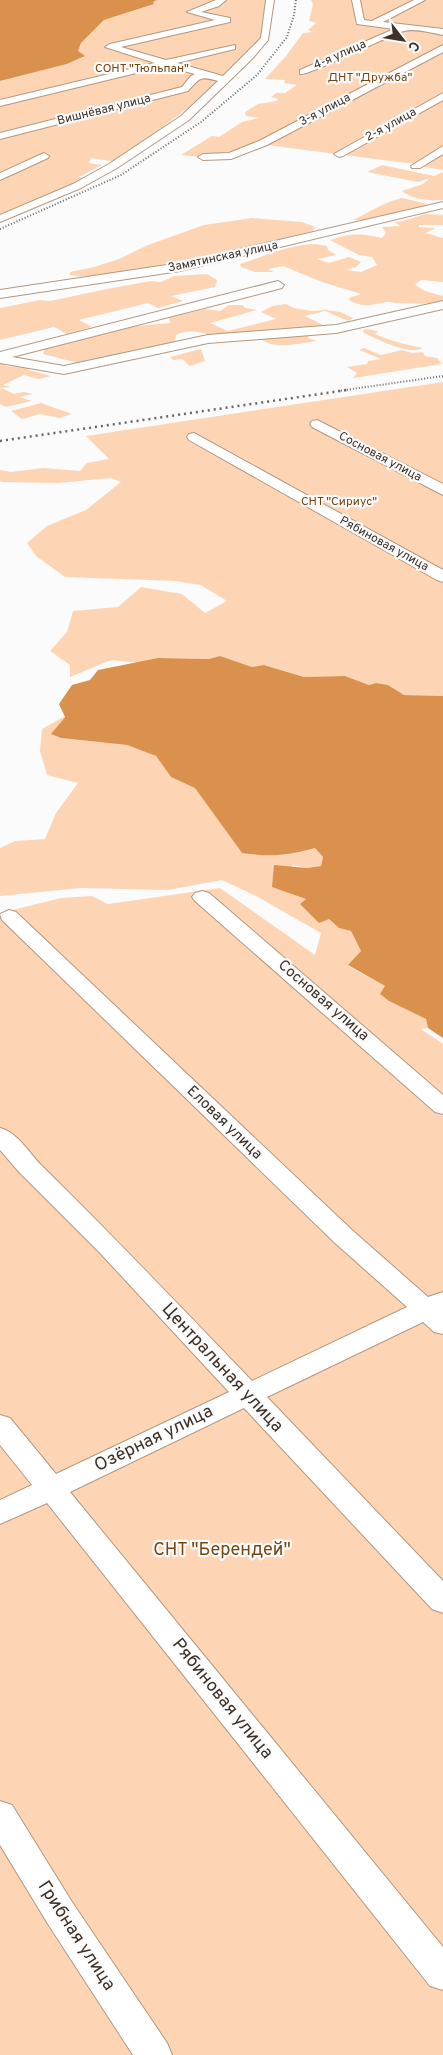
<svg xmlns="http://www.w3.org/2000/svg" width="443" height="2055" font-family="Overpass,sans-serif">
  <style>
    .green { fill: #fdd5b4 }
    .water { fill: #da914d }
    .lines { fill: none; stroke-linecap: round; stroke-linejoin: round }
    .minor-casing { stroke: #b49880; stroke-width: 2 }
    .minor { fill: #fff; fill-rule: evenodd }
    .rail-far1 { stroke: #6f665f; stroke-width: 2; stroke-dasharray: 1 2; stroke-linecap: butt }
    .rail { stroke: #6f665f; stroke-width: 2.5; stroke-dasharray: 2 4; stroke-linecap: butt }
    .labels { text-anchor: middle; dominant-baseline: central; stroke-width: 4.5; stroke-linejoin: round; paint-order: stroke }
    .far-street-label { font-size: 12px; fill: #3d3128; stroke: #fbfbfb }
    .far-park-label { font-size: 12px; fill: #774613; stroke: #fbfbfb }
    .street-label { font-size: 15px; fill: #3d3128; stroke: #fbfbfb }
    .near-street-label { font-size: 18px; fill: #3d3128; stroke: #fbfbfb }
    .near-park-label { font-size: 18px; fill: #774613; stroke: #fbfbfb }
  </style>
  <rect width="100%" height="100%" fill="#fbfbfb"/>
  <g class="green">
    <path d="M157 0H266L262 38 256 45 189 107 116 162 91 158 89 163 102 165 79 177 88 179 0 217V81L67 64 84 57 78 51 81 43 104 20 154 4 153 2Z"/>
    <path d="M311 0H443V170L412 165 414 164 267 145 228 160 181 155 212 136 219 137 242 122 259 118 246 116 245 112 258 104 276 101 278 99 271 97 276 93H285L297 85 284 83 285 80 265 79 286 56 303 33 313 32 308 30 316 23 309 21 313 4Z"/>
    <path d="M382 165 434 176 443 172V200C429 201 413 200 402 191L423 184 430 178 418 182 367 172Z"/>
    <path d="M402 198 428 204C408 210 374 223 353 220 370 212 384 202 402 198Z"/>
    <path d="M425 214 443 215V225H419V227L435 228 426 233 443 238V282L421 280 415 285 425 291 443 296V304L395 303C386 300 380 304 370 305 364 306 356 304 350 301L349 298 361 294 322 282 283 266 268 269 274 272H255L241 267 240 264C266 256 300 239 327 246L328 250 336 255 317 259 329 263 349 257 361 262 356 267 346 270 361 272 377 265 372 257 359 255 330 240C351 233 361 233 382 238L386 233 382 227 401 226 394 222 403 221Z"/>
    <path d="M252 218 302 222 315 227 313 231C254 245 194 260 134 270 113 273 91 279 70 275V272L94 267 119 259 148 245 204 225Z"/>
    <path d="M207 274 217 280 215 287 171 296 183 301 158 308 148 303 79 320 92 327 67 334 54 327 0 340V308L40 300 50 301 107 289 151 281 161 282 174 276Z"/>
    <path d="M286 304 294 308 312 311 326 310 340 312 353 318 348 321 325 311 305 316 323 325 314 330 213 336C200 332 188 329 176 335L175 341 166 347 82 364 43 354 45 349 136 326 170 323 169 318 205 309 220 311 229 305H243L245 308 257 310 210 323 228 331 276 319 261 312 272 306Z"/>
    <path d="M366 329 378 331 375 334C390 341 407 345 423 348 409 356 378 339 364 333L363 330Z"/>
    <path d="M309 335 308 338 317 341C300 343 274 351 260 338Z"/>
    <path d="M364 348 381 355 402 350 412 353 423 352 425 356 437 358 442 364 353 378 357 373 347 367 367 364 368 361 381 359 359 350Z"/>
    <path d="M201 349 205 361 190 366 182 359 173 360 170 357Z"/>
    <path d="M0 363 7 366 28 368 29 370 51 376 39 379 24 375 3 385 11 387 0 388Z"/>
    <path d="M443 382V696L404 695 388 685 376 683 369 685 345 676 304 677 265 665 252 667 220 656 209 659 158 658 140 663 111 660 70 677V665L50 651 67 632 73 611 118 607 141 587 182 594 205 613 227 601 201 585 175 581 65 577 36 556 27 543 47 526 86 510 121 482 111 478 58 483 2 482 0 481V470L11 472 43 468 80 471 87 463 109 459 86 436Z"/>
    <path d="M2 388 14 394 24 392 33 394 19 397 32 401 6 407 0 404V389Z"/>
    <path d="M41 403 72 414 60 418 40 414 22 419 11 411Z"/>
    <path d="M65 716 52 734 61 738 127 745 156 756 171 777 195 787 242 853C270 856 288 857 315 848L323 857 321 866 307 868 292 865 306 899 301 904 329 919 339 928 351 931 361 951 348 966 385 986 389 1001 426 1019 428 1028 421 1029 443 1044V2055H0V913L61 898 92 896 108 904 220 888 315 955 321 933 256 896 222 880 168 890 80 888 0 896V848L15 841 45 839 56 813 78 783 47 775 40 751 42 729Z"/>
  </g>
  <g class="water">
    <path d="M0 0H157L153 2 154 4 104 20 81 43 78 51 85 56 67 64 0 81Z"/>
    <path d="M220 656 252 667 264 665 304 677 345 676 369 685 376 683 388 685 404 695 443 696V1038L428 1028 426 1019 389 1001 380 994 385 986 348 965 361 951 351 931 339 928 329 919 319 923 300 904 306 899 272 887 274 865 307 868 321 866 323 857 315 848C287 856 271 857 242 853L195 788 171 777 156 756 127 745 61 738 51 734 65 717 59 704 72 685 90 680 98 670 158 658 209 659Z"/>
  </g>
  <g class="lines">
    <defs>
      <g id="minor">
        <path d="M216 0H226L219 6 201 12 230 18V22L121 47 166 60 235 45V49L177 63 223 76 261 38 266 0H274L268 40 253 58 189 120 117 168 81 188 0 222V215L73 184 109 164 181 116 218 81C201 76 200 77 188 91L0 139V133L182 87 191 76 195 74 165 66 0 106V100L155 63 105 47 110 44 215 20 187 12Z"/>
        <path d="M352 0H360L364 20 372 21 414 0H425L383 22 443 29V35C432 33 415 28 404 31 387 36 309 76 300 74V70L394 29 357 24Z"/>
        <path d="M443 45V52L267 145 231 159 203 160 198 157 203 154 229 153 259 141Z"/>
        <path d="M443 93V100L343 156 339 157 334 154Z"/>
        <path d="M443 146V154L420 168H412L411 166Z"/>
        <path d="M44 153 49 156 48 158 0 180V173Z"/>
        <path d="M443 202V208L180 271 0 298V290L180 263Z"/>
        <path d="M278 281 284 285 282 288 12 357 64 366 208 335 336 325 443 301V309L336 333 208 343 64 374 0 363V352Z"/>
        <path d="M317 420 443 484V495L312 427 310 424 312 421Z"/>
        <path d="M194 433 443 570V582L437 580 189 440 187 437 189 434Z"/>
        <path d="M202 891 209 893 443 1095V1114L435 1112 195 901 192 897 195 893Z"/>
        <path d="M9 910 16 912 353 1231 428 1297 443 1292V1334L434 1332 423 1322 267 1397 443 1581V1613L432 1609 244 1408 70 1492 443 1947V1990L430 1986 47 1503 0 1524V1500L32 1485 0 1445V1415L10 1418 56 1474 229 1392 100 1253 19 1172 0 1150V1128C18 1132 31 1156 44 1168 115 1238 183 1309 252 1381L407 1307 335 1243 2 920 0 914Z"/>
        <path d="M0 1801 12 1805 72 1902 167 2043 172 2055H133L48 1924 0 1845Z"/>
      </g>
    </defs>
    <use href="#minor" class="minor-casing"/>
    <use href="#minor" class="minor"/>
    <g class="rail-far1">
      <path d="M0 229 121 175 201 122 257 75 287 37 294 15 296 0"/>
      <path d="M338 391 443 376"/>
    </g>
    <path class="rail" d="M0 441 347 390"/>
  </g>
  <g class="labels">
    <g class="far-street-label">
      <text transform="translate(340 55) rotate(-24)">4-я улица</text>
      <text transform="translate(104 110) rotate(-14)">Вишнёвая улица</text>
      <text transform="translate(325 110) rotate(-28)">3-я улица</text>
      <text transform="translate(391 125) rotate(-29)">2-я улица</text>
      <text transform="translate(223 257) rotate(-12)">Замятинская улица</text>
      <text transform="translate(380 457) rotate(28)">Сосновая улица</text>
      <text transform="translate(384 544) rotate(29)">Рябиновая улица</text>
    </g>
    <g class="far-park-label">
      <text x="142" y="69">СОНТ "Тюльпан"</text>
      <text x="370" y="78">ДНТ "Дружба"</text>
      <text x="339" y="502">СНТ "Сириус"</text>
    </g>
    <g class="street-label">
      <text transform="translate(323 1001) rotate(41)">Сосновая улица</text>
      <text transform="translate(224 1123) rotate(44)">Еловая улица</text>
    </g>
    <g class="near-street-label">
      <text transform="translate(222 1368) rotate(47)">Центральная улица</text>
      <text transform="translate(154 1439) rotate(-26)">Озёрная улица</text>
      <text transform="translate(222 1699) rotate(51)">Рябиновая улица</text>
      <text transform="translate(76 1936) rotate(57)">Грибная улица</text>
    </g>
    <g class="near-park-label">
      <text x="222" y="1550">СНТ "Берендей"</text>
    </g>
  </g>
  <g transform="translate(403 40) rotate(121)" stroke="#fbfbfb" stroke-width="4" paint-order="stroke">
  <path d="M0-4L9 19L0 12L-9 19Z" fill="#3d3128"/>
  <text y="-8" font-size="14" font-weight="bold" text-anchor="middle" fill="#3d3128">С</text>
  </g>
</svg>
